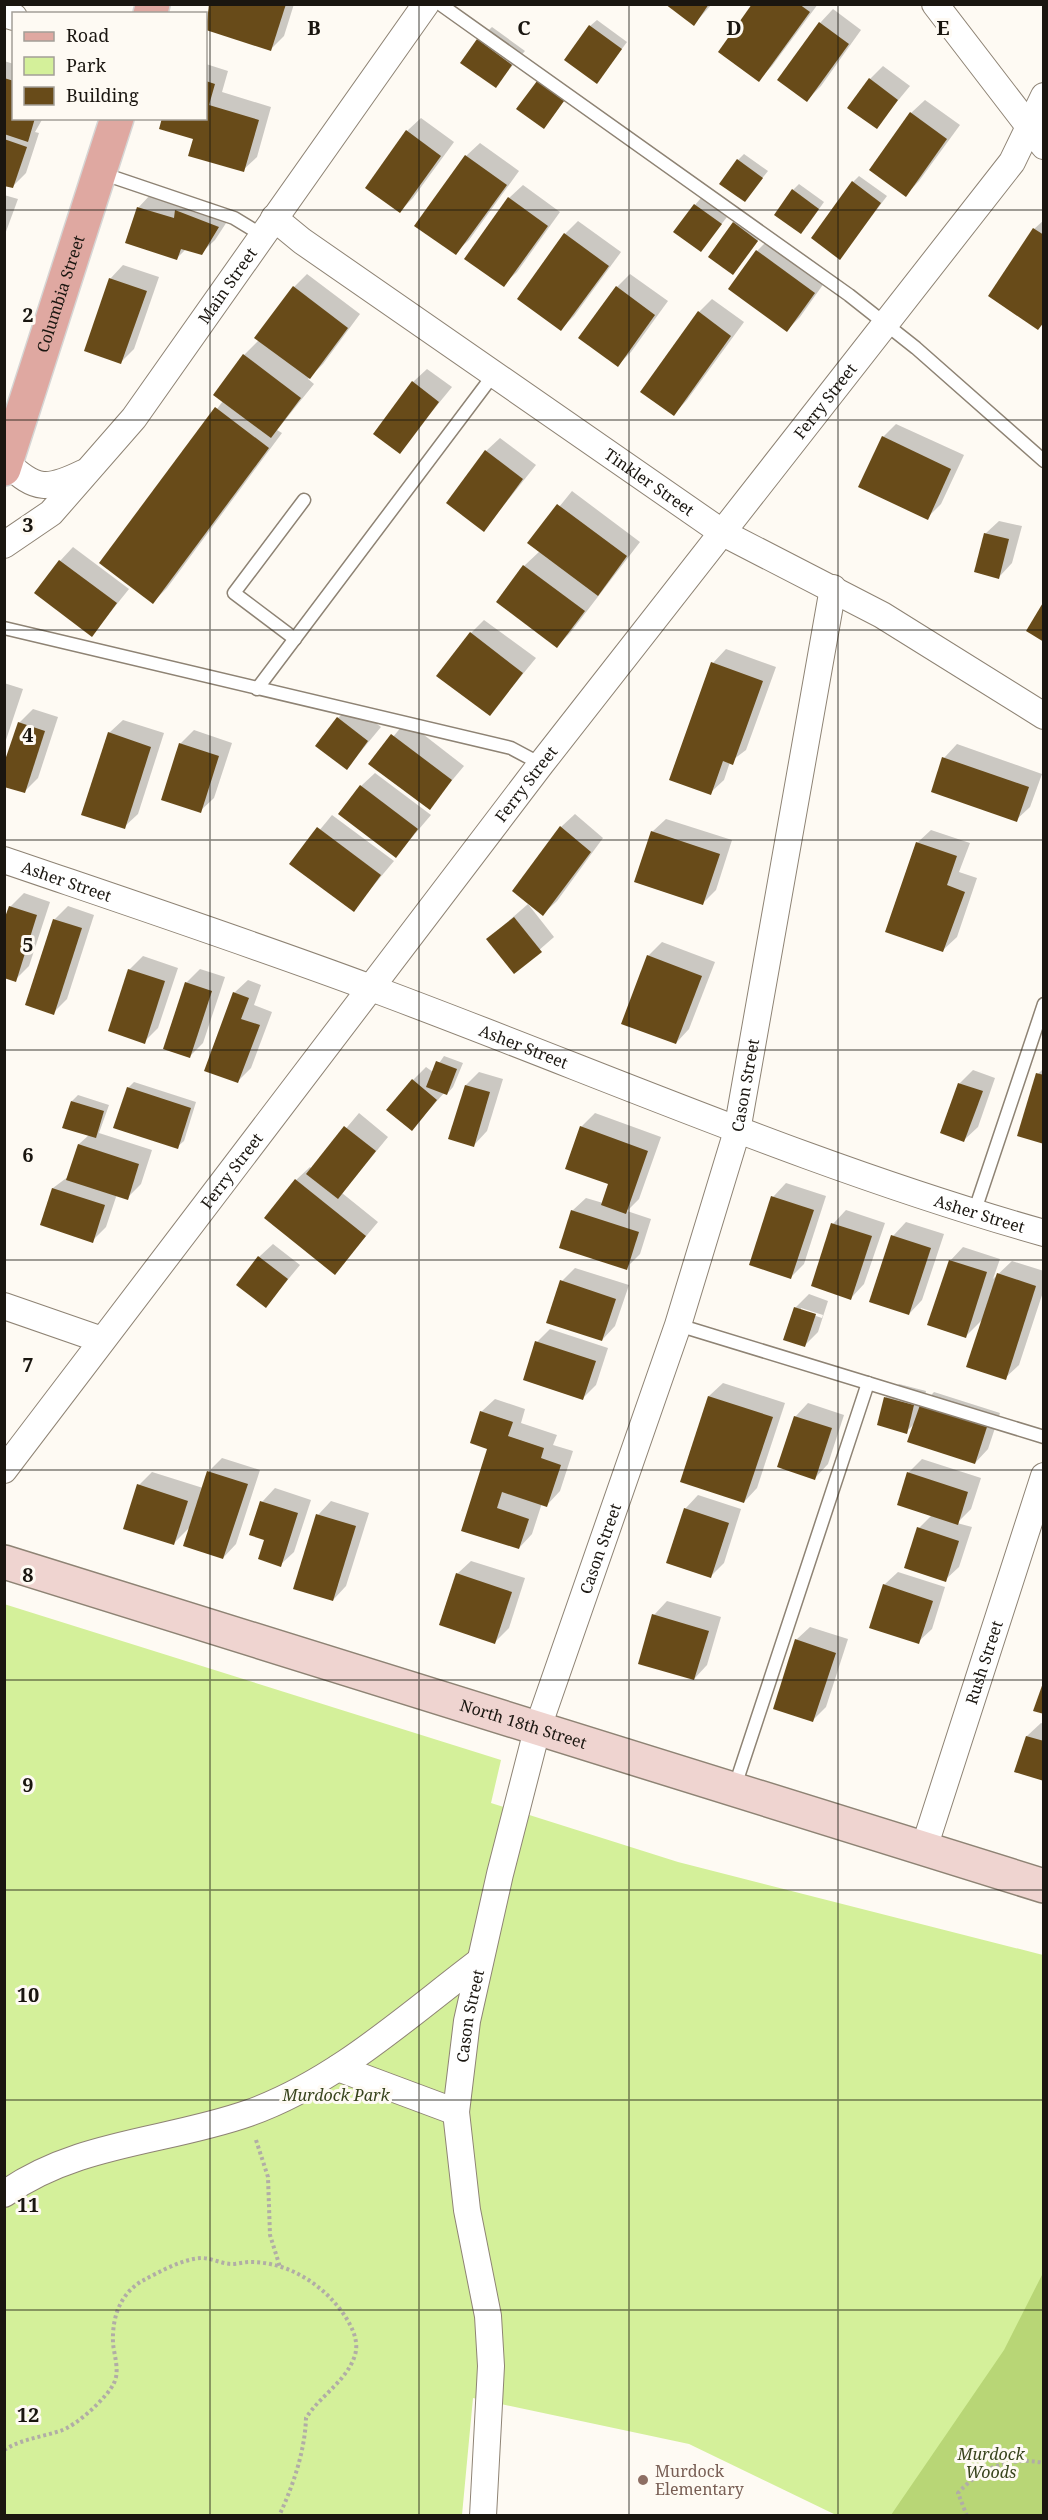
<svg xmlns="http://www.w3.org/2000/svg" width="1048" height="2520" font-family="'Noto Serif',serif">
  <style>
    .green { fill: #d4f09a }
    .forest { fill: #b8d676 }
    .shadow { fill: #0003; fill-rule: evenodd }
    .building { fill: #684b19 }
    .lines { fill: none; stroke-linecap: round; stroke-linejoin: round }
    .service-casing { stroke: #8e8374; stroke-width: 15 }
    .minor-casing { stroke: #8e8374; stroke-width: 28 }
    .secondary-casing { stroke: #8e8374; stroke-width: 36 }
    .primary-casing { stroke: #d6d5d4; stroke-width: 36 }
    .path { stroke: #b1ada6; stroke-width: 4; stroke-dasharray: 3 3; stroke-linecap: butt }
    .service { stroke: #fff; stroke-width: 12 }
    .minor { stroke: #fff; stroke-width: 26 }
    .secondary { stroke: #efd4d0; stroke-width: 33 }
    .primary { stroke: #dfa8a1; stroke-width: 33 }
    .grid { fill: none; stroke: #1a1610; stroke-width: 1.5; stroke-opacity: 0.55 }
    .education-dot { fill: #8d6e63; stroke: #fefaf3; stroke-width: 2 }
    .labels { text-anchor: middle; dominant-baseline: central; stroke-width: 6; stroke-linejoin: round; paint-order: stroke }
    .street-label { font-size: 16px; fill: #1a1610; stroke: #fefaf3 }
    .park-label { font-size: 16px; font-style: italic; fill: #38441d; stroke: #fefaf3 }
    .education-label { font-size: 16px; fill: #785e54; stroke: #fefaf3; text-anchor: start }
    .grid-label { font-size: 20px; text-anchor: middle; font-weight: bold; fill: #1a1610; stroke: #fefaf3; stroke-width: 6; stroke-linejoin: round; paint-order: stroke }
  </style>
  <rect width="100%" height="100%" fill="#fefaf3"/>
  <path class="green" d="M4 1604 501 1760 491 1803 678 1862 1043 1955V2515H836L689 2444 473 2398 462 2515H5Z"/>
  <path class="forest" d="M1043 2273V2515H891L1004 2350Z"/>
  <g class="shadow">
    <path d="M211 4H294L284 36 271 49 206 28Z"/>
    <path d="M668 4H712L694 24Z"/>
    <path d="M754 4H818L772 66 759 80Z"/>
    <path d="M833 9 861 30 821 86 807 100 820 23Z"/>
    <path d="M597 20 627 42 597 82 590 26Z"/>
    <path d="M492 27 525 51 495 86 478 40Z"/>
    <path d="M4 61 14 64V118H43L35 132 39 133 26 173 12 187 4 184Z"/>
    <path d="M206 64 228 71 222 92 271 107 257 157 243 170 206 118Z"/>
    <path d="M883 66 910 86 876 127 870 79Z"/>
    <path d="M544 76 569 94 550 120 538 82Z"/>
    <path d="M925 100 960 125 919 181 906 195 911 113Z"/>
    <path d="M421 118 454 142 413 198 400 211 407 131Z"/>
    <path d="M480 143 519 171 469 240 455 253 466 156Z"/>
    <path d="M744 154 768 171 745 200 738 160Z"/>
    <path d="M859 176 887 196 840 258 853 182Z"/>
    <path d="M799 184 824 202 807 226 793 190Z"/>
    <path d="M523 185 560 212 517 272 503 285 509 198Z"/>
    <path d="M151 194 232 214 215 240 201 253 186 249 177 258 138 208Z"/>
    <path d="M4 195 18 199 4 237Z"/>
    <path d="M701 198 727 217 701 250 695 205Z"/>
    <path d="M740 217 763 234 733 273 734 223Z"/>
    <path d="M1044 220V323L1034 229Z"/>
    <path d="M578 221 621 252 574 316 561 329 565 234Z"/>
    <path d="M770 238 827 279 800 317 786 331 757 251Z"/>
    <path d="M123 265 159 277 134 349 121 362 110 279Z"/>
    <path d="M307 274 360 314 323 364 308 379 314 384 277 430 282 433 167 588 153 602 101 562 223 401 215 395 244 355 259 340 294 287Z"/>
    <path d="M630 274 668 301 631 352 618 365 617 287Z"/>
    <path d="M712 299 744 322 687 400 674 414 699 312Z"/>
    <path d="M427 369 452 387 399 452 413 382Z"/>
    <path d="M896 424 964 455 941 504 927 518 883 437Z"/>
    <path d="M500 438 536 465 484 530 486 451Z"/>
    <path d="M572 491 640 542 570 633 557 646 524 566 540 551 530 543Z"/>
    <path d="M999 521 1022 526 1012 563 999 577 985 534Z"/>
    <path d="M73 547 129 589 92 635 60 561Z"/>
    <path d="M484 620 536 658 490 714 471 633Z"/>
    <path d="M726 649 776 667 746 750 730 762 724 780 710 793 713 663Z"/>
    <path d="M4 683 23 689 4 746Z"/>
    <path d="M352 705 381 727 347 768 338 718Z"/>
    <path d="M33 709 58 717 38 778 24 792 19 723Z"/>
    <path d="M123 720 164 733 138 814 124 827 109 733Z"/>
    <path d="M406 721 464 766 429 808 371 764Z"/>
    <path d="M194 730 232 743 214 798 200 811 180 744Z"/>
    <path d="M957 744 1042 774 1030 807 1016 820 944 758Z"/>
    <path d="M375 773 431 815 396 856 361 786Z"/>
    <path d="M575 814 603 838 557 901 543 914 514 891 561 827Z"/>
    <path d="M332 815 394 861 353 910 292 864Z"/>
    <path d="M666 819 732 840 716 890 703 903 652 832Z"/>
    <path d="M931 830 970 843 959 872 977 878 957 937 943 950 917 843Z"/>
    <path d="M24 893 50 902 29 966 15 980 10 907Z"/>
    <path d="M528 904 554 937 514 972 488 939Z"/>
    <path d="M68 906 94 915 67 999 53 1013 54 920Z"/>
    <path d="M662 942 715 962 689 1029 676 1043 648 956Z"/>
    <path d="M143 956 178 968 158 1028 144 1042 129 970Z"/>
    <path d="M200 969 225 977 203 1043 190 1056 186 983Z"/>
    <path d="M248 980 261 985 254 1005 272 1012 251 1068 238 1081 234 993Z"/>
    <path d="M444 1056 463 1063 453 1087 447 1094 444 1093 412 1129 413 1080 426 1067 433 1072Z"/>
    <path d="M1044 1068V1143L1038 1074Z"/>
    <path d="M973 1070 995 1078 978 1127 964 1140 942 1132 960 1083Z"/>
    <path d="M479 1072 503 1079 487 1131 474 1145 466 1085Z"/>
    <path d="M134 1082 196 1102 184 1141 177 1147 128 1088Z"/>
    <path d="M78 1095 109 1105 99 1133 152 1150 141 1184 127 1198 117 1194 106 1227 92 1241 42 1224 53 1188 69 1176 79 1144 89 1135 72 1101Z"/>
    <path d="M359 1113 388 1137 342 1193 378 1222 335 1273 296 1180 310 1167 312 1169Z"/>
    <path d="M595 1113 661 1137 639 1199 627 1211 651 1219 640 1254 626 1268 572 1211 586 1198 603 1203 610 1183 581 1127Z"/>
    <path d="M786 1183 826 1196 804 1264 791 1277 773 1197Z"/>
    <path d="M846 1210 885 1223 864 1284 851 1298 833 1224Z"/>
    <path d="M906 1222 944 1234 922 1300 909 1314 893 1236Z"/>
    <path d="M273 1244 300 1265 266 1306 259 1257Z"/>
    <path d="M963 1247 1000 1259 993 1279 1012 1261 1044 1271V1289L1019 1365 1005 1378 984 1318 966 1336 950 1261Z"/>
    <path d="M575 1268 629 1285 615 1326 602 1340 562 1281Z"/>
    <path d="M809 1294 828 1301 818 1332 804 1346 795 1308ZM801 1308 823 1315 822 1318 801 1311Z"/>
    <path d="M550 1329 608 1348 596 1385 583 1398 537 1342Z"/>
    <path d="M723 1383 785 1403 757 1488 744 1502 682 1481 709 1396Z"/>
    <path d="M899 1384 926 1391 924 1403 934 1392 1000 1413 988 1449 975 1463 915 1423 906 1432 879 1424 886 1397Z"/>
    <path d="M495 1399 525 1409 521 1423 557 1435 553 1445 573 1451 560 1491 547 1505 542 1503 532 1534 519 1548 463 1530 489 1448 481 1412Z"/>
    <path d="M808 1403 844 1415 828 1464 815 1478 795 1417Z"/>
    <path d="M222 1458 260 1470 236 1544 223 1558 191 1526 173 1544 139 1485 152 1472 203 1488 209 1471Z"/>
    <path d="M922 1459 981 1478 971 1509 957 1523 972 1527 959 1567 945 1580 919 1528 932 1515 898 1504 909 1472Z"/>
    <path d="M275 1488 311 1500 294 1552 280 1565 266 1539 262 1502Z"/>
    <path d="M698 1495 741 1509 724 1563 711 1576 685 1509Z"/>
    <path d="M331 1501 369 1513 346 1586 333 1600 318 1515Z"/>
    <path d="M471 1561 525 1578 509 1628 495 1642 457 1574Z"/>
    <path d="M898 1572 945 1587 932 1629 918 1642 884 1585Z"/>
    <path d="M667 1601 721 1617 707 1665 694 1679 654 1615Z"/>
    <path d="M810 1627 848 1639 826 1707 813 1720 796 1640Z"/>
    <path d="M1041 1723 1044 1724V1779L1016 1771 1027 1736Z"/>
  </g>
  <g class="building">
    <path d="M209 4H286L271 51 206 30Z"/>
    <path d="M665 4H709L694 26Z"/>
    <path d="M752 4H799L810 12 759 82 718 52Z"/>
    <path d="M819 22 849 44 807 102 777 80Z"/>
    <path d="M589 25 622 49 597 84 564 60Z"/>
    <path d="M477 39 512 65 496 88 460 63Z"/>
    <path d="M4 78 14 81V118H35L28 142 4 134Z"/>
    <path d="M869 78 898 100 877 129 847 108Z"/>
    <path d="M206 81 215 84 209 105 259 120 244 172 188 156 193 139 159 129 162 118H206Z"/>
    <path d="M537 81 564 101 544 129 516 109Z"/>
    <path d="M910 112 947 139 906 197 869 170Z"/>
    <path d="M406 130 441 156 400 213 365 188Z"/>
    <path d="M4 139 27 147 13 188 4 186Z"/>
    <path d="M465 155 507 185 456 255 414 226Z"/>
    <path d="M737 159 763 178 745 202 719 184Z"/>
    <path d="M852 181 881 203 840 260 811 238Z"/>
    <path d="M792 189 819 209 801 234 774 215Z"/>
    <path d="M508 197 548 226 504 287 464 259Z"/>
    <path d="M694 204 722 224 701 252 673 232Z"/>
    <path d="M137 207 174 218 175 210 219 227 202 255 181 249 177 260 125 243Z"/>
    <path d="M733 222 758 241 733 275 708 257Z"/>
    <path d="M1033 228 1044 235V322L1038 330 988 296Z"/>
    <path d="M564 233 609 266 561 331 517 299Z"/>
    <path d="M756 250 815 293 787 332 728 289Z"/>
    <path d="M109 278 147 291 121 364 84 351Z"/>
    <path d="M293 286 348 328 310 379 254 338Z"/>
    <path d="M616 286 655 315 618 367 578 338Z"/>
    <path d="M698 311 731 336 674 416 640 392Z"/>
    <path d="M243 354 301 398 271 438 213 395Z"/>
    <path d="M412 381 439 402 400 454 373 434Z"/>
    <path d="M215 407 269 448 153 604 99 563Z"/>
    <path d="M882 436 951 469 928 520 858 487Z"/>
    <path d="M485 450 523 479 484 532 446 503Z"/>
    <path d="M557 504 627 556 598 596 527 543Z"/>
    <path d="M984 533 1009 539 999 579 974 572Z"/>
    <path d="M59 560 117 603 92 637 34 593Z"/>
    <path d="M523 565 585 611 557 648 496 602Z"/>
    <path d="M1044 601V642L1026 631Z"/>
    <path d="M470 632 523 673 490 716 436 676Z"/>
    <path d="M711 662 763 681 733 765 723 761 711 795 669 780Z"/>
    <path d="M337 717 368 741 347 770 315 746Z"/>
    <path d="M18 722 45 731 25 793 4 787V763Z"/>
    <path d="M108 732 151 747 125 829 81 815Z"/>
    <path d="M391 734 452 780 430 810 368 764Z"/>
    <path d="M179 743 219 756 201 813 161 800Z"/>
    <path d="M942 757 1029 787 1017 822 931 792Z"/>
    <path d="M360 785 418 829 396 858 338 814Z"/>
    <path d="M560 826 591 852 543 916 512 891Z"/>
    <path d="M317 827 381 875 354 912 289 864Z"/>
    <path d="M651 831 720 854 703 905 634 882Z"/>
    <path d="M916 842 957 856 947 885 965 892 943 952 885 932Z"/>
    <path d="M9 906 37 915 16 982 4 978V920Z"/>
    <path d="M514 917 542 952 514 974 486 939Z"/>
    <path d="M53 919 82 928 54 1015 25 1005Z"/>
    <path d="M647 955 702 976 676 1044 621 1024Z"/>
    <path d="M128 969 165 981 145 1044 108 1031Z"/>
    <path d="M185 982 212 991 190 1058 163 1049Z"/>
    <path d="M233 992 249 998 241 1019 260 1025 238 1083 204 1071Z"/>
    <path d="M436 1061 457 1069 447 1095 426 1087Z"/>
    <path d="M1036 1073 1044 1075V1144L1017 1136Z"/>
    <path d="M412 1079 437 1100 412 1131 386 1110Z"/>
    <path d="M958 1083 983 1091 964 1142 940 1133Z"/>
    <path d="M465 1085 490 1092 474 1147 448 1139Z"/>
    <path d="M127 1087 191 1108 178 1149 113 1128Z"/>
    <path d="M71 1101 104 1111 96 1138 62 1128Z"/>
    <path d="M344 1126 376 1151 338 1199 306 1174Z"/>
    <path d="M580 1126 648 1151 626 1214 601 1205 608 1184 565 1169Z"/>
    <path d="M78 1144 139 1164 128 1200 66 1180Z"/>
    <path d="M295 1179 366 1236 335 1275 264 1218Z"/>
    <path d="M52 1188 105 1205 93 1243 40 1225Z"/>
    <path d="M771 1196 814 1210 791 1279 749 1265Z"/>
    <path d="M571 1210 639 1232 627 1270 559 1248Z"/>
    <path d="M831 1223 872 1236 851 1300 811 1286Z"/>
    <path d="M891 1235 931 1248 909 1315 869 1302Z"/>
    <path d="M258 1256 288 1279 266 1308 236 1285Z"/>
    <path d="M949 1260 987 1272 966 1338 927 1325Z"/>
    <path d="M997 1273 1036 1286 1006 1380 966 1367Z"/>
    <path d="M560 1280 616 1299 602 1341 546 1323Z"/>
    <path d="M794 1307 816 1314 805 1347 783 1340Z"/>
    <path d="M535 1341 596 1361 583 1400 523 1380Z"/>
    <path d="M708 1396 773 1417 744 1503 680 1482Z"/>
    <path d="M884 1397 914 1405 907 1434 877 1425Z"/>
    <path d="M920 1405 987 1427 975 1464 907 1442Z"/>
    <path d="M480 1411 513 1422 508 1436 544 1448 541 1458 561 1465 547 1507 502 1492 497 1508 529 1519 519 1549 461 1531 487 1449 470 1443Z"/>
    <path d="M794 1416 832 1428 815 1480 777 1467Z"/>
    <path d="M207 1471 248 1484 223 1559 183 1546Z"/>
    <path d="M907 1472 968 1492 958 1525 897 1505Z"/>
    <path d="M137 1484 188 1501 174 1545 123 1529Z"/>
    <path d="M260 1501 298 1513 281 1567 258 1559 264 1540 249 1535Z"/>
    <path d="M684 1508 729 1523 711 1578 666 1563Z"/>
    <path d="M316 1514 356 1526 333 1601 293 1589Z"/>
    <path d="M917 1527 959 1541 946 1582 904 1568Z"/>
    <path d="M456 1573 512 1592 495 1644 439 1625Z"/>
    <path d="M883 1584 933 1601 919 1644 869 1628Z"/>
    <path d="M652 1614 709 1631 694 1680 638 1664Z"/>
    <path d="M795 1639 836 1653 813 1722 773 1709Z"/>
    <path d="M1044 1680V1714L1033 1711Z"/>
    <path d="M1026 1736 1044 1741V1781L1014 1772Z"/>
  </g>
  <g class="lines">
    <defs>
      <g id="service">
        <path d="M440 4 849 295 916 348 1044 461"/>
        <path d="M101 173 234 218 262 235"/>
        <path d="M4 628 511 748 541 764"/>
        <path d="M295 639 234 593 304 500"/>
        <path d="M257 689 494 374"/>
        <path d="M974 1213 1044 1004"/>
        <path d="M678 1325 1044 1437"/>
        <path d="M734 1789 868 1383"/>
      </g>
      <g id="minor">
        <path d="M935 4 1044 146"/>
        <path d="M4 14 14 17"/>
        <path id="s1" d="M274 218 302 241 723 533 882 615 1044 716"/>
        <path d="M7 463C36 491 48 490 83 473"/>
        <path id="s2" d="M4 545 51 513 134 418 426 4"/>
        <path id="s3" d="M4 860C127 902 250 943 371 988 595 1071 813 1168 1044 1233"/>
        <path d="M4 1306 102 1340"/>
        <path id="s4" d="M4 1470 541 764 1012 162 1044 96"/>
        <path id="s5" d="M924 1848 1044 1476"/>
        <path d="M338 2068 456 2112"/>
        <path d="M4 2194C77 2142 167 2142 249 2113 336 2082 407 2016 480 1961"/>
        <path id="s6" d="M483 2516 491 2366 488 2316 467 2210 456 2112 467 2021 500 1874 537 1730 678 1325 737 1131 833 588"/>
      </g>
      <g id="secondary">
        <path id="s7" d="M4 1562 1044 1886"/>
      </g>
      <g id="primary">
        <path d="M150 14 153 4"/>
        <path id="s8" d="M4 469 117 118"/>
      </g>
    </defs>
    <use href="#service" class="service-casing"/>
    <use href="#minor" class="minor-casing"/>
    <use href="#secondary" class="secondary-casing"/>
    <use href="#primary" class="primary-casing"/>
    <g class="path">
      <path d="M256 2140 268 2177 270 2235 280 2267"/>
      <path d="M4 2450C22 2439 41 2437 60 2431 76 2426 107 2398 114 2383 120 2371 114 2355 113 2343 112 2317 120 2294 142 2281 159 2272 182 2259 201 2258 212 2258 222 2264 232 2264 238 2264 244 2262 250 2262 289 2262 324 2285 345 2316 353 2329 360 2343 354 2358 345 2382 319 2397 306 2418 305 2451 293 2486 279 2516"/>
      <path d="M967 2516 958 2493C981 2468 1009 2456 1044 2463"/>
    </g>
    <use href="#service" class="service"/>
    <use href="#minor" class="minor"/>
    <use href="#secondary" class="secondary"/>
    <use href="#primary" class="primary"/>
  </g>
  <path class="grid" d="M210 4V2516M419 4V2516M629 4V2516M838 4V2516M4 210H1044M4 420H1044M4 630H1044M4 840H1044M4 1050H1044M4 1260H1044M4 1470H1044M4 1680H1044M4 1890H1044M4 2100H1044M4 2310H1044"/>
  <circle class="education-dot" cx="643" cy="2480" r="6"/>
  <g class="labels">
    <g class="street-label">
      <text stroke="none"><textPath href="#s2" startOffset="345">Main Street</textPath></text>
      <text stroke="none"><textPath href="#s8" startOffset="184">Columbia Street</textPath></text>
      <text stroke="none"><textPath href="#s4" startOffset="1348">Ferry Street</textPath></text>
      <text stroke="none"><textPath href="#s1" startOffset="459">Tinkler Street</textPath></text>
      <text stroke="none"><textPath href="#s4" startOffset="862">Ferry Street</textPath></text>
      <text stroke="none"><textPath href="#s3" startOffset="66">Asher Street</textPath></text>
      <text stroke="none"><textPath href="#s3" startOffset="552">Asher Street</textPath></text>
      <text stroke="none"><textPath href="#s6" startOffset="1476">Cason Street</textPath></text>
      <text stroke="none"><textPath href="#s4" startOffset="376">Ferry Street</textPath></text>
      <text stroke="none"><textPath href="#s3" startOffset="1038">Asher Street</textPath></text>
      <text stroke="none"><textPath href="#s6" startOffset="990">Cason Street</textPath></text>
      <text stroke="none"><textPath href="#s5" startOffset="195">Rush Street</textPath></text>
      <text stroke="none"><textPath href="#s7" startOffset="544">North 18th Street</textPath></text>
      <text stroke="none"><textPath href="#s6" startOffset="504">Cason Street</textPath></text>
    </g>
    <g class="park-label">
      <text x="336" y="2095">Murdock Park</text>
      <text x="991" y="2454">Murdock<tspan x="991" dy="18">Woods</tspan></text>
    </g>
    <g class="education-label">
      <text x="655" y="2471">Murdock<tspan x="655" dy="18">Elementary</tspan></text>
    </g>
  </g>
  <g class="grid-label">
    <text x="314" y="35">B</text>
    <text x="524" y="35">C</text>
    <text x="734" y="35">D</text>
    <text x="943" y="35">E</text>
    <text x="28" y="322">2</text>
    <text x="28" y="532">3</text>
    <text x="28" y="742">4</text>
    <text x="28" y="952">5</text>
    <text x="28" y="1162">6</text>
    <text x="28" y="1372">7</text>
    <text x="28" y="1582">8</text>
    <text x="28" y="1792">9</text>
    <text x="28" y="2002">10</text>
    <text x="28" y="2212">11</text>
    <text x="28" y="2422">12</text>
  </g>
  <rect width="1048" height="2520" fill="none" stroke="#1a1610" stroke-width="12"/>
  <rect x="12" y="12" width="195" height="108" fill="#fefaf3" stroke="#a39f98" stroke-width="1.5"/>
  <rect x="24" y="32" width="30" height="9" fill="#dfa8a1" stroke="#a39f98" stroke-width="1.5"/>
  <text x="66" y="42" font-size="18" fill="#1a1610">Road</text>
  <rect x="24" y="57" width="30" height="18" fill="#d4f09a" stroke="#a39f98" stroke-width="1.5"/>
  <text x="66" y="72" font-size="18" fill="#1a1610">Park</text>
  <rect x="24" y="87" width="30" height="18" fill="#684b19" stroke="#a39f98" stroke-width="1.5"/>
  <text x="66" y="102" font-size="18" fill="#1a1610">Building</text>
</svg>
